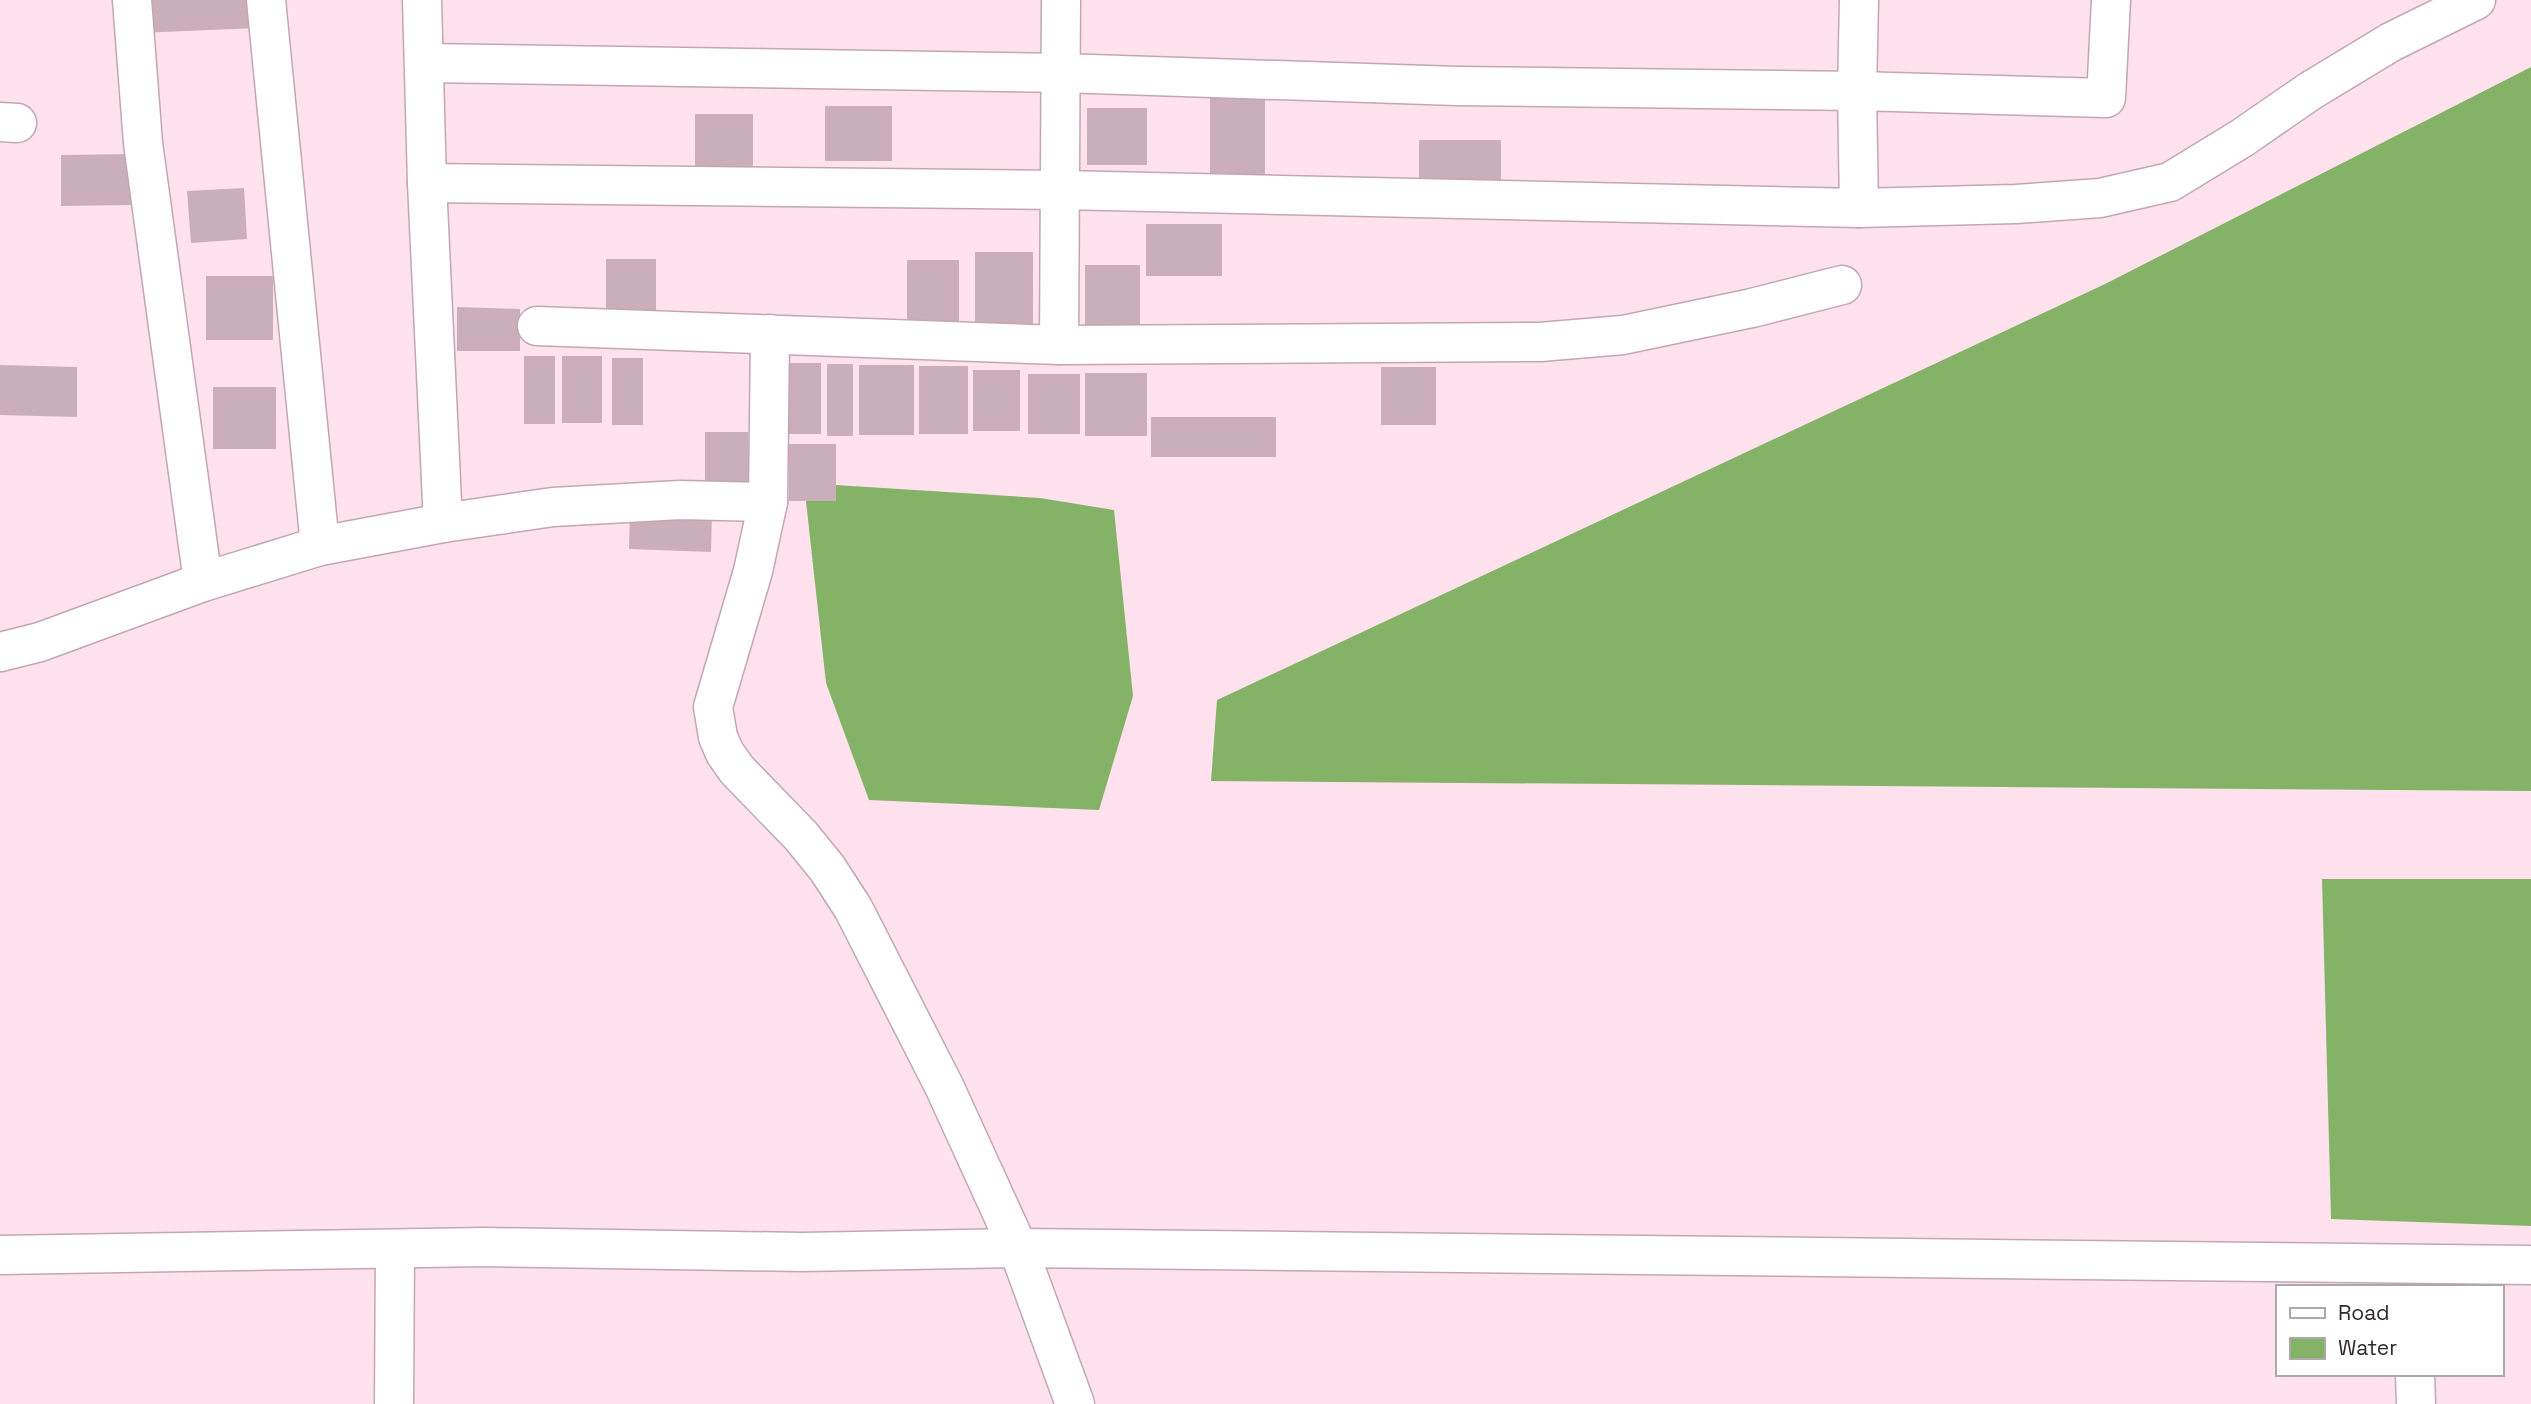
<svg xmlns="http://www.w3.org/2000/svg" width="2531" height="1404" font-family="'Space Grotesk',sans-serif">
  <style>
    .water { fill: #84b367 }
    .building { fill: #caaeba }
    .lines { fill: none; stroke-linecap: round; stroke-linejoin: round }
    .minor-casing { stroke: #c2a7b3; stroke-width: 41 }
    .minor { stroke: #fff; stroke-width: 38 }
  </style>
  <rect width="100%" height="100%" fill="#ffe2ee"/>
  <g class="water">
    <path d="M2531 67V791L1211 781 1217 700 2105 284Z"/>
    <path d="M804 483 1040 498 1114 510 1133 696 1099 810 869 800 826 683Z"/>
    <path d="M2531 879V1226L2331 1219 2322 879Z"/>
  </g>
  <g class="building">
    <path d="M139 0H256L257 28 140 33Z"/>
    <rect x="1210" y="86" width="55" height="100"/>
    <rect x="825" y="106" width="67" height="55"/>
    <rect x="1087" y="108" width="60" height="57"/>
    <rect x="695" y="114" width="58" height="52"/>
    <rect x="1419" y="140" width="82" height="48"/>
    <path d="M132 154 133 205 61 206V155Z"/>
    <path d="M244 188 247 239 191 243 187 191Z"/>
    <rect x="1146" y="224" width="76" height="52"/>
    <rect x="975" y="252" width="58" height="85"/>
    <rect x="606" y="259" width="50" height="69"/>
    <rect x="907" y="260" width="52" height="74"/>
    <rect x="1085" y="265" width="55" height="75"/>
    <rect x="206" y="276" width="67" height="64"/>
    <path d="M457 307 520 309V351H457Z"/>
    <rect x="524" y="356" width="31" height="68"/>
    <rect x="562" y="356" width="40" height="67"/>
    <rect x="612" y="358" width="31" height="67"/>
    <rect x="789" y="363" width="32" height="71"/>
    <rect x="827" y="364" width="26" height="72"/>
    <path d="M0 365 77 367V417L0 415Z"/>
    <rect x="859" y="365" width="55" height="70"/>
    <rect x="919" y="366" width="49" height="68"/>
    <rect x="1381" y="367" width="55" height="58"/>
    <rect x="973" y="370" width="47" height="61"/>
    <rect x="1085" y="373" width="62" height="63"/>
    <rect x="1028" y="374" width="52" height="60"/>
    <rect x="213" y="387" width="63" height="62"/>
    <rect x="1151" y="417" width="125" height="40"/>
    <rect x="705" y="432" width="43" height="57"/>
    <rect x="789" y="444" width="47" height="57"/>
    <path d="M630 512 712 514 711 552 629 549Z"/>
  </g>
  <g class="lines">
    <defs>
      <g id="minor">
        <path d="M132 0 143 143 203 582"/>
        <path d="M266 0 320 546"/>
        <path d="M422 0 427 183 443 523"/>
        <path d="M425 63 1062 73 1457 86 1857 91 2106 98 2111 0"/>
        <path d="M0 122 17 123"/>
        <path d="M427 183 1061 190 1859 208 2016 204 2100 198 2170 182 2242 138 2310 91 2391 42 2476 0"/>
        <path d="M1859 208 1857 91 1859 0"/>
        <path d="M537 326 1059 345 1540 342 1623 335 1752 308 1842 285"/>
        <path d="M770 334 768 502 753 571 713 707 718 737 725 753 737 770 801 836 827 868 853 908 944 1086 1018 1248 1075 1404"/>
        <path d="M1059 345 1061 0"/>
        <path d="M0 652 40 642 203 582 320 546 443 523 553 507 680 500 768 502"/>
        <path d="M0 1255 484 1247 802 1252 1018 1248 2531 1265"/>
        <path d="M2415 1374 2416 1404"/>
        <path d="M394 1404 395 1249"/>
      </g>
    </defs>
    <use href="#minor" class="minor-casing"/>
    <use href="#minor" class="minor"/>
  </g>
  <rect x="2276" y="1285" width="228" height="91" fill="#ffffff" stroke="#ada9ab" stroke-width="2"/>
  <rect x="2290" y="1308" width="35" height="10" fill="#ffffff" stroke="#ada9ab" stroke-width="2"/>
  <text x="2338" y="1320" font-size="21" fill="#32272c">Road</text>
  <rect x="2290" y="1338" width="35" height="21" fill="#84b367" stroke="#ada9ab" stroke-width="2"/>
  <text x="2338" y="1355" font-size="21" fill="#32272c">Water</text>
</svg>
